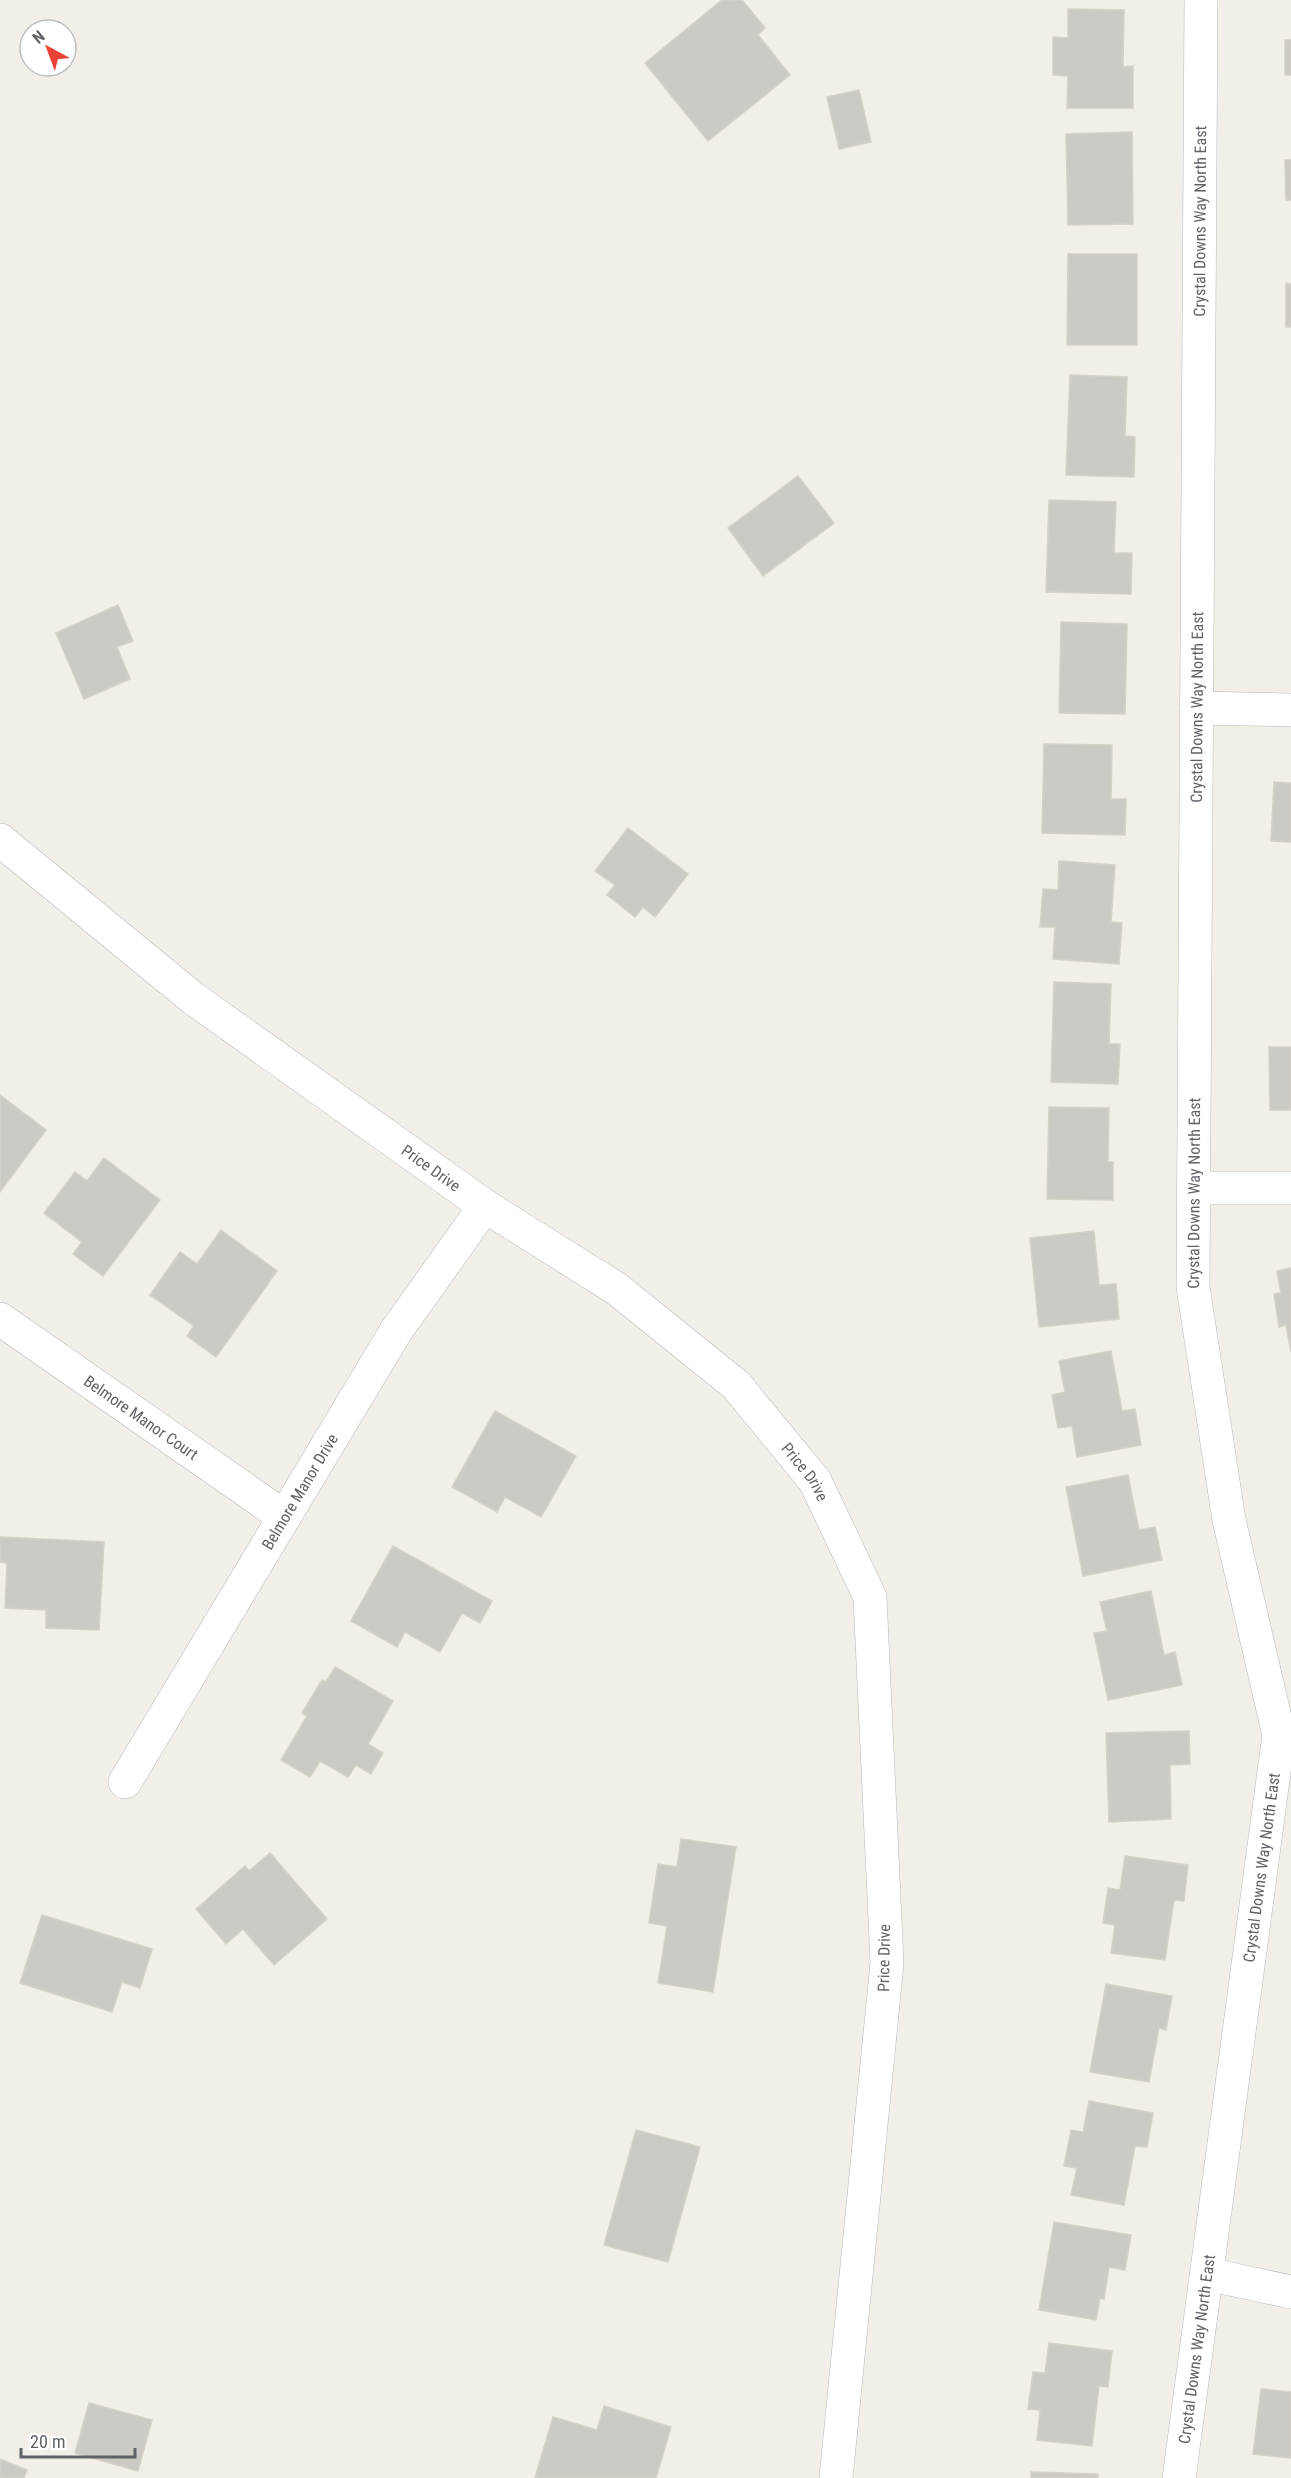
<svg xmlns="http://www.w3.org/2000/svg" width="1291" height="2478" font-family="'Roboto Condensed',sans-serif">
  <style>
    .building { fill: #cccac5; stroke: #d6d1c6; stroke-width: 1.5 }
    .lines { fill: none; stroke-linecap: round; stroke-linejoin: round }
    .minor-casing { stroke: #b5b8bc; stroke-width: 34 }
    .minor { stroke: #fff; stroke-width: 33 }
    .labels { text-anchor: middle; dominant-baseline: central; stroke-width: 5; stroke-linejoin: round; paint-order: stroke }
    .street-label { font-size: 16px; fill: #5f6368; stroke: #fff }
  </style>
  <rect width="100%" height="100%" fill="#f1efe8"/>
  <g class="building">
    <path d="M722 0H742L765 28 758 35 790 75 708 141 645 63Z"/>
    <path d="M1068 9 1124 10 1123 67 1133 66V108H1067L1068 76 1053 75V37L1068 38Z"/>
    <rect x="1285" y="40" width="6" height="35"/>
    <path d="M859 90 871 142 839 149 827 97Z"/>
    <path d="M1132 132 1133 224 1068 225 1066 134Z"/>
    <path d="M1285 160H1291V200H1286Z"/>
    <path d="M1068 254H1137V345H1067Z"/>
    <path d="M1286 283 1291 284V327H1286Z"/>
    <path d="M1070 375 1127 377 1125 436 1135 437 1134 477 1066 475Z"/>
    <path d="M798 476 834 523 763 576 728 528Z"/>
    <path d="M1049 500 1116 502 1114 553H1132L1131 594 1046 592Z"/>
    <path d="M118 605 133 641 117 647 130 679 84 699 56 633Z"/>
    <path d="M1061 622 1127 624 1125 714 1059 713Z"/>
    <path d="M1044 744 1112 745 1111 799H1126L1125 835 1042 833Z"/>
    <path d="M1274 782 1291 783V842L1271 841Z"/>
    <path d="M628 828 688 874 655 917 643 907 635 917 607 895 615 885 595 871Z"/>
    <path d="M1059 861 1115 865 1111 922 1122 923 1119 964 1053 959 1055 927H1040L1043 889 1058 890Z"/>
    <path d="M1054 982 1111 984 1109 1044H1120L1118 1084 1051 1082Z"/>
    <path d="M1269 1047H1291V1110H1270Z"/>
    <path d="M0 1095 46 1130 0 1192Z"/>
    <path d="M1049 1107 1109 1108 1108 1162H1113V1200L1047 1199Z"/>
    <path d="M104 1158 160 1200 103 1276 73 1254 82 1242 44 1213 75 1172 87 1181Z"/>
    <path d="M221 1230 277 1271 216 1357 187 1336 194 1326 150 1295 180 1252 197 1264Z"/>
    <path d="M1094 1231 1099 1285 1116 1284 1119 1319 1039 1327 1030 1238Z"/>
    <path d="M1291 1268V1352L1286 1325 1279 1327 1274 1294 1281 1293 1277 1271Z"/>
    <path d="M1111 1351 1122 1411 1135 1409 1141 1445 1077 1457 1072 1426 1058 1428 1052 1395 1065 1392 1059 1361Z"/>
    <path d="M495 1411 576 1456 541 1517 505 1497 497 1512 452 1487Z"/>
    <path d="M1128 1475 1139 1530 1155 1527 1162 1560 1083 1576 1066 1487Z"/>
    <path d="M0 1537 104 1542 99 1630 46 1628V1610L5 1608 7 1563 0 1562Z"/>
    <path d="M393 1546 492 1601 480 1623 462 1613 440 1652 405 1632 397 1647 351 1621Z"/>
    <path d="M1151 1591 1164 1655 1175 1652 1182 1685 1108 1700 1094 1633 1107 1631 1100 1602Z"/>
    <path d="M335 1667 393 1701 368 1744 383 1753 371 1774 356 1765 348 1777 320 1761 310 1777 281 1760 307 1716 302 1713 322 1680 326 1682Z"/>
    <path d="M1189 1731 1190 1764 1170 1765 1171 1819 1109 1822 1106 1733Z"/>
    <path d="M681 1839 736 1847 713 1992 658 1983 667 1926 649 1923 658 1864 677 1867Z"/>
    <path d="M270 1853 327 1919 274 1965 243 1929 226 1944 196 1909 245 1866 249 1871Z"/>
    <path d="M1125 1856 1188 1865 1184 1901 1174 1900 1165 1960 1111 1953 1115 1925 1103 1923 1108 1888 1120 1890Z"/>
    <path d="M42 1915 152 1949 140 1988 122 1982 112 2012 20 1983Z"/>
    <path d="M1106 1984 1172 1996 1166 2030 1159 2028 1149 2082 1090 2072Z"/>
    <path d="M1089 2101 1153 2113 1147 2147 1135 2146 1124 2205 1071 2195 1077 2168 1064 2166 1071 2130 1083 2132Z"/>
    <path d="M636 2130 700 2147 668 2262 604 2245Z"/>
    <path d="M1054 2222 1131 2235 1125 2270 1109 2267 1104 2299 1100 2298 1096 2320 1039 2310Z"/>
    <path d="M1049 2343 1112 2351 1108 2387 1099 2386 1092 2446 1037 2440 1040 2410 1028 2409 1033 2372 1045 2373Z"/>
    <path d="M1261 2389 1291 2392V2458L1253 2454Z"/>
    <path d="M89 2403 152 2420 138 2471 75 2453Z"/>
    <path d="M604 2406 671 2427 656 2478H535L553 2417 597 2430Z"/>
    <path d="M0 2459 27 2470 24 2478H0Z"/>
    <path d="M1031 2472 1098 2474V2478H1031Z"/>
  </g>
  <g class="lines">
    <defs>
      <g id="minor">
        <path d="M1196 708 1291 710"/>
        <path id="s1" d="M0 840 194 999 485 1206 617 1289 736 1385 815 1481 870 1597 887 1963 836 2478"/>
        <path d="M1193 1188H1291"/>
        <path id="s2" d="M0 1319 283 1516"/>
        <path id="s3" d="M125 1782 396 1331 485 1206"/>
        <path d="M1207 2274 1291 2292"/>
        <path id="s4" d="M1179 2478 1279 1735 1229 1520 1193 1287 1201 0"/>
      </g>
    </defs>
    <use href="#minor" class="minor-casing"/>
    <use href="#minor" class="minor"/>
  </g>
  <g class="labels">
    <g class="street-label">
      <text stroke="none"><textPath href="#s4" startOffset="2272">Crystal Downs Way North East</textPath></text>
      <text stroke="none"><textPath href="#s4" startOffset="1786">Crystal Downs Way North East</textPath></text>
      <text stroke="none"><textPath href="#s1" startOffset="542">Price Drive</textPath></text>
      <text stroke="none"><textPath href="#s4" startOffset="1300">Crystal Downs Way North East</textPath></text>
      <text stroke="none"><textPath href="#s2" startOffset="172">Belmore Manor Court</textPath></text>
      <text stroke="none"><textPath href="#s1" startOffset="1028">Price Drive</textPath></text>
      <text stroke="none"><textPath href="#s3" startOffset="339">Belmore Manor Drive</textPath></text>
      <text stroke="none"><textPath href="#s4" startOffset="616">Crystal Downs Way North East</textPath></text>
      <text transform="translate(884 1958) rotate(-89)">Price Drive</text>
      <text stroke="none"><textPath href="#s4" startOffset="130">Crystal Downs Way North East</textPath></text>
    </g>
  </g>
  <g transform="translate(48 48) rotate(319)"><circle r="28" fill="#ffffff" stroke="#bfc1c3" stroke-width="1.5"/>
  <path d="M0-4.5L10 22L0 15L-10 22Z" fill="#ea4335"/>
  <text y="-9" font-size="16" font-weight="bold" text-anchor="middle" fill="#5f6368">N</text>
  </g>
  <path d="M21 2448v9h114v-9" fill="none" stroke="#5f6368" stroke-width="3"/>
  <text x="30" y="2448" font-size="18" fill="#5f6368" stroke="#ffffff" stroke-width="4.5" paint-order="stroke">20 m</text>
</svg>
